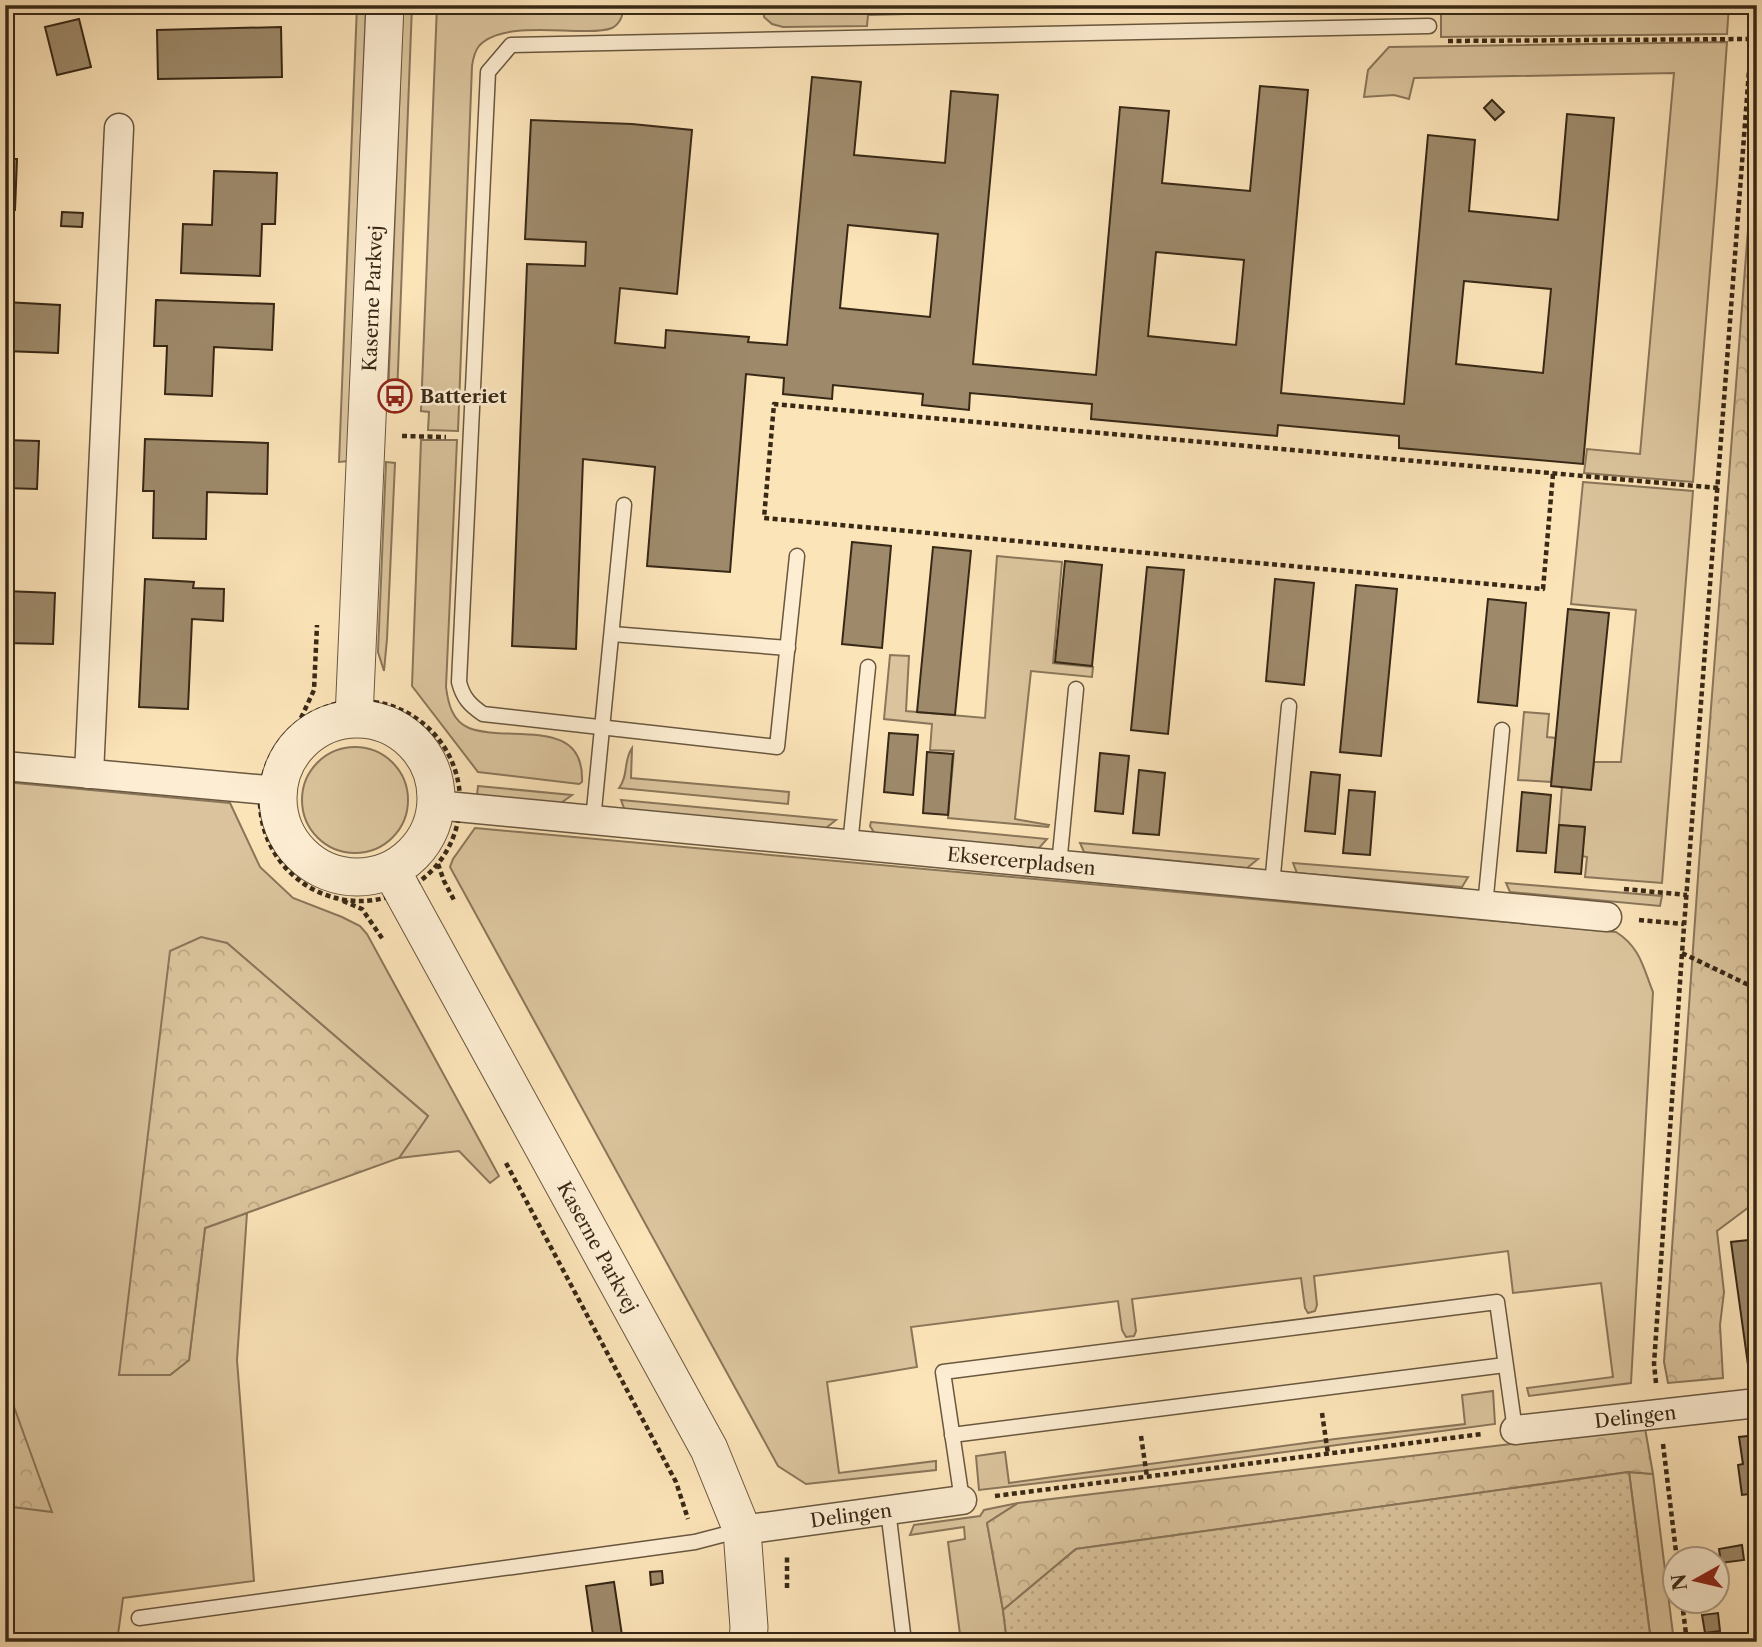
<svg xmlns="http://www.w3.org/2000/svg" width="1762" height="1647" font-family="'Libre Caslon Text',serif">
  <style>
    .grass { fill: #dbc49d; stroke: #8a765a; stroke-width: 2 }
    .forest { fill: url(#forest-crowns); stroke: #8a765a; stroke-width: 2 }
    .park { fill: url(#park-dots); stroke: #8a765a; stroke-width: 2 }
    .building { fill: #9e8a6b; stroke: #382816; stroke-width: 2; fill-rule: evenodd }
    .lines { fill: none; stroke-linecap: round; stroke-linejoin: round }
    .service-casing { stroke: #69573f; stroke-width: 17 }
    .minor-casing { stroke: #69573f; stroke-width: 31 }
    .tertiary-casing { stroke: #69573f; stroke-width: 39 }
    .path { stroke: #382816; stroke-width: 4.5; stroke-dasharray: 5 3.5; stroke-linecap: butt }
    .service { stroke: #fdedd2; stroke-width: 14 }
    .minor { stroke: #fdedd2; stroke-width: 28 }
    .tertiary { stroke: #fdedd2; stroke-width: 37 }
    .labels { text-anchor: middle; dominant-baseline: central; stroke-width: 5; stroke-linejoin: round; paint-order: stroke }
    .street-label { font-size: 19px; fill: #382816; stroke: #fdedd2 }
    .poi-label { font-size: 19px; font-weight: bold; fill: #382816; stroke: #fdedd2; text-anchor: start }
  </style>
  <defs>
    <pattern id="forest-crowns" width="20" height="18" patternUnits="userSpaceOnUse" patternTransform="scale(1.75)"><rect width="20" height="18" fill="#dbc49d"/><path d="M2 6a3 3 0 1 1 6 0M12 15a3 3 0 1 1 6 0" fill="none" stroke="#bda886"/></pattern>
    <pattern id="park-dots" width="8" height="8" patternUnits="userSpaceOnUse" patternTransform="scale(1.75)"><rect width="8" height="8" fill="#dbc49d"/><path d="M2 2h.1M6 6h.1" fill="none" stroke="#bda886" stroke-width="1.8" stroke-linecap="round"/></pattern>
  </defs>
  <rect width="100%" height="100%" fill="#fce4b9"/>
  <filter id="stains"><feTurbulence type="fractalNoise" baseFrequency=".00286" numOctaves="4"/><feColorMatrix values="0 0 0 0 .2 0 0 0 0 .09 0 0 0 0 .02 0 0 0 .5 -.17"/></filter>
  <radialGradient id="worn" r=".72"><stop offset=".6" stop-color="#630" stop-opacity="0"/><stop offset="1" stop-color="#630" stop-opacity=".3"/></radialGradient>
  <g class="grass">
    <path d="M357 5H366L348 461 339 462Z"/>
    <path d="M403 5H412L397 396H388Z"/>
    <path d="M437 5H624C624 14 620 24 612 28 602 32 590 31 579 31 553 31 498 24 479 46 475 51 473 59 472 66L458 431 428 430 429 412 421 411Z"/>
    <path d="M763 5H1000L997 9 986 12 868 15 867 26 783 27 772 24 764 17Z"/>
    <path d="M1441 5H1729L1727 34 1441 37Z"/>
    <path d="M1727 42 1717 183 1693 482 1584 473 1587 449 1640 454 1674 73 1414 78 1409 99 1394 95 1364 97 1368 70 1389 47Z"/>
    <path d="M421 440H457L446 687C448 703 452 721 469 728 508 743 585 715 582 782L579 784 478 772 412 686Z"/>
    <path d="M386 462 395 463 387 639 384 671 378 652Z"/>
    <path d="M1583 482 1693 491 1662 883 1585 877 1587 857 1582 856 1585 827 1559 825 1562 786 1591 789 1594 762H1621L1636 610 1571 604Z"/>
    <path d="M997 556 1062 562 1053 663 1093 667 1092 677 1031 671 1015 819 1049 825 1048 827 948 818 954 751 930 750 932 724 884 719 890 655 909 656 906 711 985 718Z"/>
    <path d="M1524 712 1549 714 1547 737 1556 738 1551 782 1518 780Z"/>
    <circle cx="355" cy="800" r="53"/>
    <path d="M632 748 631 778 789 792 788 804 619 788C629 775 623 761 632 748Z"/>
    <path d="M5 782 230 803 260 867 293 898 342 917 360 926 367 934 499 1176 490 1183 459 1151 399 1158 428 1116 227 943 119 1375H170L189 1360 205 1228 247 1213 237 1360 254 1581 123 1598 117 1642H5Z"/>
    <path d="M478 786 572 795 561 803 477 795Z"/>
    <path d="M621 800 836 820 826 828 625 811Z"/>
    <path d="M871 822 1047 839 1039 848 875 834 870 826Z"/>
    <path d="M475 828 1616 932C1640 947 1643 967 1653 992L1631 1383 1529 1396 1527 1388 1613 1377 1601 1283 1513 1293 1508 1251 1314 1276 1317 1305 1315 1311 1308 1313 1305 1308 1301 1278 1132 1299 1136 1331 1134 1336 1126 1337 1122 1330 1118 1301 911 1327 917 1367 827 1382 839 1473 936 1461V1470L806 1484 778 1466 450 867 453 859Z"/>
    <path d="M1080 843 1258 859 1247 868 1084 852Z"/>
    <path d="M1293 863 1468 877 1462 887 1297 873Z"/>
    <path d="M1506 883 1662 896 1660 906 1510 892Z"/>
    <path d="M1493 1391 1495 1424 1142 1471 979 1490 976 1456 1005 1452 1009 1483 1335 1439 1465 1424 1462 1395Z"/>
    <path d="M1629 1472 1653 1474 1674 1642H1651Z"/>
    <path d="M1018 1503 987 1523 1003 1610 1007 1642H961L948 1542 965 1539 964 1527 910 1535 914 1525 980 1516 984 1510Z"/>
  </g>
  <g class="forest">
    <path d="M1757 80V927L1754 961 1757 965V1201L1717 1231 1724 1292 1720 1325 1723 1378 1668 1383 1664 1362 1699 863 1753 165Z"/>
    <path d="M201 937 227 943 428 1116 399 1158 205 1228 189 1360 170 1375H119L170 951Z"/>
    <path d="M5 1382 52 1512 5 1506Z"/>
    <path d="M1645 1428 1653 1474 1629 1472 1076 1549 1003 1610 987 1523 1018 1503Z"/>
  </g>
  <path class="park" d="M1629 1472 1651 1642H1007L1003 1610 1076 1549Z"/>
  <g class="building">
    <path d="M79 19 91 67 57 75 45 27Z"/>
    <path d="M281 27 282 77 158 79 157 30Z"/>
    <rect x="5" y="40" width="9" height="54"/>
    <path d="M812 77 861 82 854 155 945 163 951 91 998 95 973 364 1096 375 1120 107 1169 111 1162 183 1250 191 1260 86 1308 90 1281 393 1404 404 1428 135 1475 140 1469 211 1558 220 1567 114 1614 118 1583 464 1399 448V436L1278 425 1277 436 1091 419 1092 404 970 393 969 410 922 405 923 394 833 385 832 399 783 394 784 378 746 374 730 572 647 566 655 467 583 459 576 649 512 646 527 264 585 266 586 242 525 239 531 120 632 124 692 130 677 294 620 288 615 343 665 348 666 330 749 337 748 342 787 345ZM848 225 938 234 930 317 840 308ZM1156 252 1244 260 1236 345 1148 336ZM1464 281 1551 289 1543 373 1456 364Z"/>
    <path d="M1492 100 1504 112 1495 120 1484 108Z"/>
    <path d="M5 159H17L15 210 5 209Z"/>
    <path d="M214 171 277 173 275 224H262L260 276 181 273 183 224 212 225Z"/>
    <path d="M62 212 83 213 82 227 61 226Z"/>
    <path d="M156 300 274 304 272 350 214 347 212 396 165 394 167 346H154Z"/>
    <path d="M5 302 60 305 58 353 5 351Z"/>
    <path d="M145 439 268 443 267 494 207 492 206 539 153 538 154 491H143Z"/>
    <path d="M5 440 39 441 37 489 5 488Z"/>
    <path d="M852 542 891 546 882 648 842 644Z"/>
    <path d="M933 547 971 551 955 715 917 712Z"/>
    <path d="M1065 561 1102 565 1092 666 1055 662Z"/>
    <path d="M1147 567 1184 570 1168 734 1131 730Z"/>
    <path d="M145 579 194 582 193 588 224 589 223 621 192 619 188 709 139 707Z"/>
    <path d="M1275 579 1314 583 1304 685 1266 681Z"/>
    <path d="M1356 585 1397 589 1381 756 1340 752Z"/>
    <path d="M5 591 55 593 53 644 5 643Z"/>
    <path d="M1488 599 1526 603 1517 706 1478 702Z"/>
    <path d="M1568 609 1609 613 1591 790 1551 786Z"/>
    <path d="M889 733 918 735 913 795 884 792Z"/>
    <path d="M927 752 953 754 948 815 923 813Z"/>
    <path d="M1100 753 1129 756 1123 814 1095 811Z"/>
    <path d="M1139 770 1165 773 1159 835 1133 833Z"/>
    <path d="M1311 772 1340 775 1335 834 1305 831Z"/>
    <path d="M1349 790 1375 792 1370 855 1343 853Z"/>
    <path d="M1522 792 1551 795 1546 853 1517 851Z"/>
    <path d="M1559 825 1585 827 1581 874 1555 872Z"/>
    <path d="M1757 1239V1364L1748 1365 1731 1242Z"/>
    <path d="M1757 1435V1493L1742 1495 1738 1465 1743 1464 1739 1437Z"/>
    <path d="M1742 1545 1744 1560 1721 1563 1719 1549Z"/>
    <path d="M662 1571 663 1583 651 1585 650 1572Z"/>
    <path d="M614 1582 623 1642H594L586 1586Z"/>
    <path d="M1718 1613 1720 1631 1705 1633 1702 1615Z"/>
    <path d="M177 1633 178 1642H131L130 1639Z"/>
  </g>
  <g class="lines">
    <defs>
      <g id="service">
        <path d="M797 556 777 747 483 714C470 705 463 698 459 682L488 72 511 45 1429 26"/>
        <path d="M612 634 788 648"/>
        <path d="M593 820 624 505"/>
        <path d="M850 845 868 667"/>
        <path d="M1059 865 1076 689"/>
        <path d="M1272 885 1289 706"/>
        <path d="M1485 906 1502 730"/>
        <path d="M952 1435 1505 1365"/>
        <path d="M962 1500 943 1372 1497 1302 1515 1430"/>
        <path d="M888 1510 904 1642"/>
        <path d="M139 1618 695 1542 741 1530"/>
      </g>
      <g id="minor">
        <path d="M5 766 278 791"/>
        <path d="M89 774 119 128"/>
        <path id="s1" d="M436 805 1607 917"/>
        <path id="s2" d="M1515 1430 1757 1403"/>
        <path id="s3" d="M742 1530 962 1500"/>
      </g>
      <g id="tertiary">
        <path id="s4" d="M354 718 385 5"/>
        <circle cx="357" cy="798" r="79"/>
        <path id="s5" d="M391 870 709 1449 742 1530 749 1627 748 1642"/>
      </g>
    </defs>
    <use href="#service" class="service-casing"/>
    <use href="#minor" class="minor-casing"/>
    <use href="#tertiary" class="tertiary-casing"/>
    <g class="path">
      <path d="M1448 41 1752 39"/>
      <path d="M402 436 446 437"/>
      <path d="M1553 474 1543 589 764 518 774 404 1719 488"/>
      <circle cx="360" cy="801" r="100"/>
      <path d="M301 718 314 690 317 625"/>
      <path d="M438 864 444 881 455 902"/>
      <path d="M1624 889 1687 895"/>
      <path d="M343 901 362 909 384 941"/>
      <path d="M1639 920 1684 924"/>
      <path d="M1682 953 1757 989"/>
      <path d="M506 1163 676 1482 688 1519"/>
      <path d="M1656 1383 1654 1364 1682 953 1754 5"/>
      <path d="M1322 1413 1328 1454"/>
      <path d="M1141 1436 1147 1477"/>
      <path d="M1663 1444 1677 1560"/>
      <path d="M995 1496 1482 1434"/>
      <path d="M787 1588V1555"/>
      <path d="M1682 1602 1687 1642"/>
    </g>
    <use href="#service" class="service"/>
    <use href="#minor" class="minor"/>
    <use href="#tertiary" class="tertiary"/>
  </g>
  <defs>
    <symbol id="bus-ring" viewBox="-11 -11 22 22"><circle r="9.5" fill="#fdedd2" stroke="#8f2418" stroke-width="1.5"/><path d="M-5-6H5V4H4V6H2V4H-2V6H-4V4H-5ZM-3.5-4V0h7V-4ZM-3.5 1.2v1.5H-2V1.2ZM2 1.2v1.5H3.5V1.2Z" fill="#8f2418"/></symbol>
  </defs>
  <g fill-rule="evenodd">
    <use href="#bus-ring" x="376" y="377" width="38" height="38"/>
  </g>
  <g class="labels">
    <g class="street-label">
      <text stroke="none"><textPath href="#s4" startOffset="420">Kaserne Parkvej</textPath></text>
      <text stroke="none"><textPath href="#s1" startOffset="588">Eksercerpladsen</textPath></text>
      <text stroke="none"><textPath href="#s5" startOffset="430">Kaserne Parkvej</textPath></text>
      <text stroke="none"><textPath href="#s2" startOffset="121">Delingen</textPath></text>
      <text stroke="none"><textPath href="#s3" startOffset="110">Delingen</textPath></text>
    </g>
    <g class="poi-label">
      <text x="420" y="396">Batteriet</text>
    </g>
  </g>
  <rect width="1762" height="1647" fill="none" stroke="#fce4b9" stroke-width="28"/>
  <rect x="7" y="7" width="1748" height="1633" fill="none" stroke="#382816" stroke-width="3.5"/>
  <rect x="14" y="14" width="1734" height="1619" fill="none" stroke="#382816" stroke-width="2"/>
  <g transform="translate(1696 1580) rotate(262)"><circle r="33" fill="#fdedd2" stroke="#ae9e87" stroke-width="2"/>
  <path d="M0-5L12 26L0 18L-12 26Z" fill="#8f2418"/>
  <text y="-10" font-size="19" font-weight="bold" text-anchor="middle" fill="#382816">N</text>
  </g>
  <rect width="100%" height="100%" filter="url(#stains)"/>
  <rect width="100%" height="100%" fill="url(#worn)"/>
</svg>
